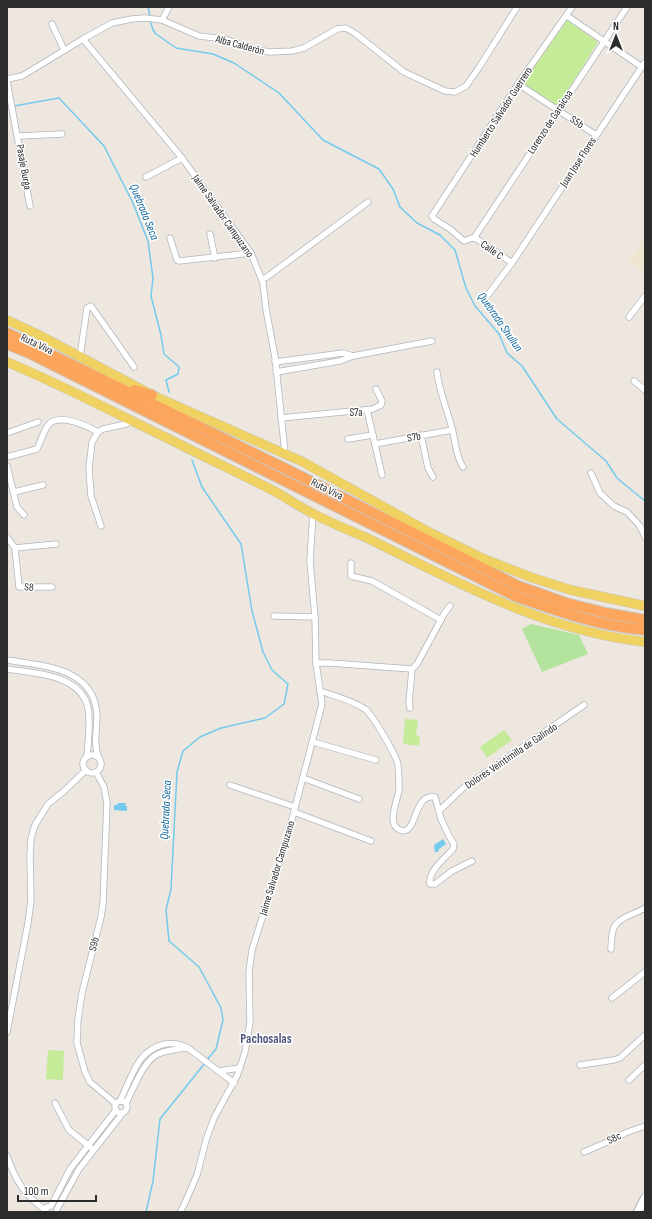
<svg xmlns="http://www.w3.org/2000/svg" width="652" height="1219" font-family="'Sofia Sans Condensed',sans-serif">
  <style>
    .education { fill: #eee5cf }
    .green { fill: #b3e39c }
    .pitch { fill: #c5ea98 }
    .water { fill: #74caed }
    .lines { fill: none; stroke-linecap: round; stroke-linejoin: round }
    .stream { stroke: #74caed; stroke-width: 1.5 }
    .street-casing { stroke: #b2b5bf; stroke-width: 7 }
    .secondary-casing { stroke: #b2b5bf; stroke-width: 10 }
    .primary-casing { stroke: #c8c8c8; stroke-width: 10 }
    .highway-casing { stroke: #c8c8c8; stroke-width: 12 }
    .street { stroke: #fff; stroke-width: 5.5 }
    .secondary { stroke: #fff; stroke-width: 8 }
    .primary { stroke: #efd262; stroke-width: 9 }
    .highway { stroke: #fca55c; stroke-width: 10 }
    .labels { text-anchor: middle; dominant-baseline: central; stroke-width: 3; stroke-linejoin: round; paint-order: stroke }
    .street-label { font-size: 11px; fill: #2c2c2c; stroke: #fff }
    .water-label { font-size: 12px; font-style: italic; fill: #10689c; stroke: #fff }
    .quarter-label { font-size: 13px; font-weight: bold; fill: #4d547d; stroke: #fff }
  </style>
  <rect width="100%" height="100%" fill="#ede7df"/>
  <path class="education" d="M645 238V272L629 261Z"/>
  <path class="green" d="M531 624 579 635 588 654 542 672 522 629Z"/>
  <g class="pitch">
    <path d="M567 20 598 42 558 106 522 84Z"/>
    <path d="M405 719 418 720 416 735 420 736 419 746 403 744Z"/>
    <path d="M504 730 512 740 487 758 480 747Z"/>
    <path d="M48 1050 64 1051 63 1080 46 1079Z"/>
  </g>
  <g class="water">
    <path d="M118 803H126L125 806H127V811L114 810V805H117Z"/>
    <path d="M443 839 446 844 439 849 438 852H435L434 845Z"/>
  </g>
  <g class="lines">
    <g class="stream">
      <path d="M126 7H128"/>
      <path d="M148 7 150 16"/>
      <path d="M150 20 153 30 156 34 176 48 213 54 234 63 279 93 323 140 379 169 393 189 400 207 417 223 440 235 455 250 466 288 475 306 499 334 507 353 522 366 557 419 606 461 617 478 645 501"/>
      <path d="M14 106 59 98 104 146 133 203 148 241 153 278 151 296 161 335 164 354 179 367 178 374 166 380 169 392"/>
      <path d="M192 460 202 487 241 544 252 611 263 652 272 670 288 684 284 704 265 718 221 728 200 737 183 751 177 772 171 889 166 910 169 941 199 967 221 1008 223 1020 216 1049 207 1060"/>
      <path d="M146 1212 153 1181 160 1119 205 1063"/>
    </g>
    <defs>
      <g id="street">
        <path d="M567 16 642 67"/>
        <path d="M162 20 169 7"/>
        <path d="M52 24 64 50"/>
        <path d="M83 39 182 158 251 253 263 283 266 309 275 357 285 453"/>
        <path d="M7 79 22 76 83 39 112 23 132 19 145 18 162 20 199 36 225 39 257 50 270 52 292 51 304 48 337 29 346 28 356 34 404 72 445 91 455 92 466 86 480 66 517 7"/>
        <path d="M7 81 30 206"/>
        <path d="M518 84 596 135"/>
        <path d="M18 136 62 134"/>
        <path d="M146 177 182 158"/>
        <path d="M210 234 215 258"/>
        <path d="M170 238 177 260 179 261 251 253"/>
        <path d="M474 238 627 7"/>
        <path d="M512 263 477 239 472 238 464 241 450 229 434 219 432 216 518 84 572 7"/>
        <path d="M262 279 267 277 368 202"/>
        <path d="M484 300 512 263 645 62"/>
        <path d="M629 317 645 296"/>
        <path d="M80 357 87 308 91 306 134 367"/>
        <path d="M275 362 343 353 353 356"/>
        <path d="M276 372 340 361 353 356 432 341"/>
        <path d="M437 372C439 391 447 409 452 428 456 443 455 454 463 467"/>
        <path d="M634 381 645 390"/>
        <path d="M367 410 382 475"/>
        <path d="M281 418 373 409 381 405 382 401 376 389"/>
        <path d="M7 433 38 422"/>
        <path d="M421 435 428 468 433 477"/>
        <path d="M348 439 373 435"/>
        <path d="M375 444 452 430"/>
        <path d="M7 457 37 449C40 443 45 427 50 423 62 414 87 426 98 432"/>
        <path d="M7 466 17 507 24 515"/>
        <path d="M591 473 600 493 614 506 627 512 640 526 645 537"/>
        <path d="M14 492 43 485"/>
        <path d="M101 526 91 496 89 468 92 442 98 432 103 429 126 424 133 421"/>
        <path d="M7 537 15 548 19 587H52"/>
        <path d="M15 548 56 544"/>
        <path d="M351 563V576L372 581 441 620"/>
        <path d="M274 616 315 617"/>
        <path d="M7 660C43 666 95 667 97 716 97 730 93 745 99 758"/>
        <path d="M316 663H330L412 669"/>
        <path d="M7 669C33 673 81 674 88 708 91 723 88 741 87 757"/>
        <path d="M320 691C335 696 352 700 365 709 373 715 393 751 397 761 399 768 399 780 399 788 399 799 385 824 400 830 418 837 412 793 435 797L441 819 449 836 454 844 453 849C445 858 428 871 430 884H435L452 871 472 861"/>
        <path d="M410 708 409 703 412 669 417 664 444 614 450 606"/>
        <path d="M313 742 376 760"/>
        <circle cx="92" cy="764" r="9"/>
        <path d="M96 772 104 787 107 803 103 903 101 917 82 993 78 1019 77 1043 85 1072 90 1082 116 1104"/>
        <path d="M303 778 359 799"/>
        <path d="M230 785 295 807"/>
        <path d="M440 810 463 788 584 705"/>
        <path d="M294 812 371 841"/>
        <path d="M611 949C612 930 611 923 630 915 635 913 640 911 645 908"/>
        <path d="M612 998 645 972"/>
        <path d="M7 1032 28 923 31 900 30 856 31 838 35 825 48 804 63 792 86 770"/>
        <path d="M580 1065 614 1060 620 1058 645 1035"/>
        <path d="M219 1071 240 1068"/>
        <path d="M629 1080 645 1065"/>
        <circle cx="121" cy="1107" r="6"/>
        <path d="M120 1101C126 1089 133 1069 141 1059 153 1044 172 1039 188 1048L234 1083"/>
        <path d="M55 1103 69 1130 90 1147"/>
        <path d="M126 1103C134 1088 143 1061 158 1054 167 1050 178 1049 188 1048"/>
        <path d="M584 1152 614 1139 625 1133 645 1126"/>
        <path d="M7 1156C15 1179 24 1195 45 1210"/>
        <path d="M57 1209 79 1169 122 1114"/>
        <path d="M45 1212 47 1207 51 1206 70 1169 116 1110"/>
        <path d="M180 1212 184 1205 197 1175 206 1140 214 1118 237 1076 245 1052 250 1022 249 972 252 950 285 846 322 704 316 663 315 617 310 561 313 514"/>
      </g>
      <path id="secondary" d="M638 1212 645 1198"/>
      <g id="primary">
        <path d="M7 320 39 335 152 395 303 462 427 531 484 559 533 578 571 590 645 606"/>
        <path d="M7 362C62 385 115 413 169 439 204 457 241 474 276 492 288 499 300 507 312 513 330 523 349 530 367 538 459 583 542 630 645 642"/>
      </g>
      <g id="highway">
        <path d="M7 333 284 468 518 586 566 603 606 613 645 620"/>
        <path d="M7 344 29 353 515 596C557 611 600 626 645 630"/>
        <path d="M135 390 152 395"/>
      </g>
    </defs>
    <use href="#street" class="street-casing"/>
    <use href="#secondary" class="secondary-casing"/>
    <use href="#primary" class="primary-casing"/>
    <use href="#highway" class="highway-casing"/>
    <use href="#street" class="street"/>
    <use href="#secondary" class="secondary"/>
    <use href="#primary" class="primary"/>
    <use href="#highway" class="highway"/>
  </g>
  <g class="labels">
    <g class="street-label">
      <text transform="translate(240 45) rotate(15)">Alba Calderón</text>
      <text transform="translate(501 112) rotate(-57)">Humberto Salvador Guerrero</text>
      <text transform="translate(550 122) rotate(-57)">Lorenzo de Garaicoa</text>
      <text transform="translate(577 122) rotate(34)">S5b</text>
      <text transform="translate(578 162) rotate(-57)">Juan Jose Flores</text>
      <text transform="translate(24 167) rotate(80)">Pasaje Burga</text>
      <text transform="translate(223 216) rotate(55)">Jaime Salvador Campuzano</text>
      <text transform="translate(492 250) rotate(35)">Calle C</text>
      <text transform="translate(37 344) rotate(25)">Ruta Viva</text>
      <text x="356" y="412">S7a</text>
      <text transform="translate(414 437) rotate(-10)">S7b</text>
      <text transform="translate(327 489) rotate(27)">Ruta Viva</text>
      <text transform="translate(29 587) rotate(4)">S8</text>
      <text transform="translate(511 756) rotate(-34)">Dolores Veintimilla de Galindo</text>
      <text transform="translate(277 868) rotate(-73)">Jaime Salvador Campuzano</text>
      <text transform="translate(94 944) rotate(-76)">S9b</text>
      <text transform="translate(614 1138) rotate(-27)">S8c</text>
    </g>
    <g class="water-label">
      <text transform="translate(144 212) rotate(68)">Quebrada Seca</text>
      <text transform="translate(500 322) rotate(55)">Quebrada Shullun</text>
      <text transform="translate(166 810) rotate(-87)">Quebrada Seca</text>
    </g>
    <g class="quarter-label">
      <text x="266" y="1039">Pachosalas</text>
    </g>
  </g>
  <rect width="652" height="1219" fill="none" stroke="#2c2c2c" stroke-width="16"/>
  <g transform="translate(616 36)" stroke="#ffffff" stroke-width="3" paint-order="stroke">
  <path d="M0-3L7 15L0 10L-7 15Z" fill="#2c2c2c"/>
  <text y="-6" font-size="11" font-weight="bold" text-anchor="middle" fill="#2c2c2c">N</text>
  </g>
  <path d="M18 1195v6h78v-6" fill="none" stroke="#2c2c2c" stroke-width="2"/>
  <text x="24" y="1195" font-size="12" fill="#2c2c2c" stroke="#ffffff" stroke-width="3" paint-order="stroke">100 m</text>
</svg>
